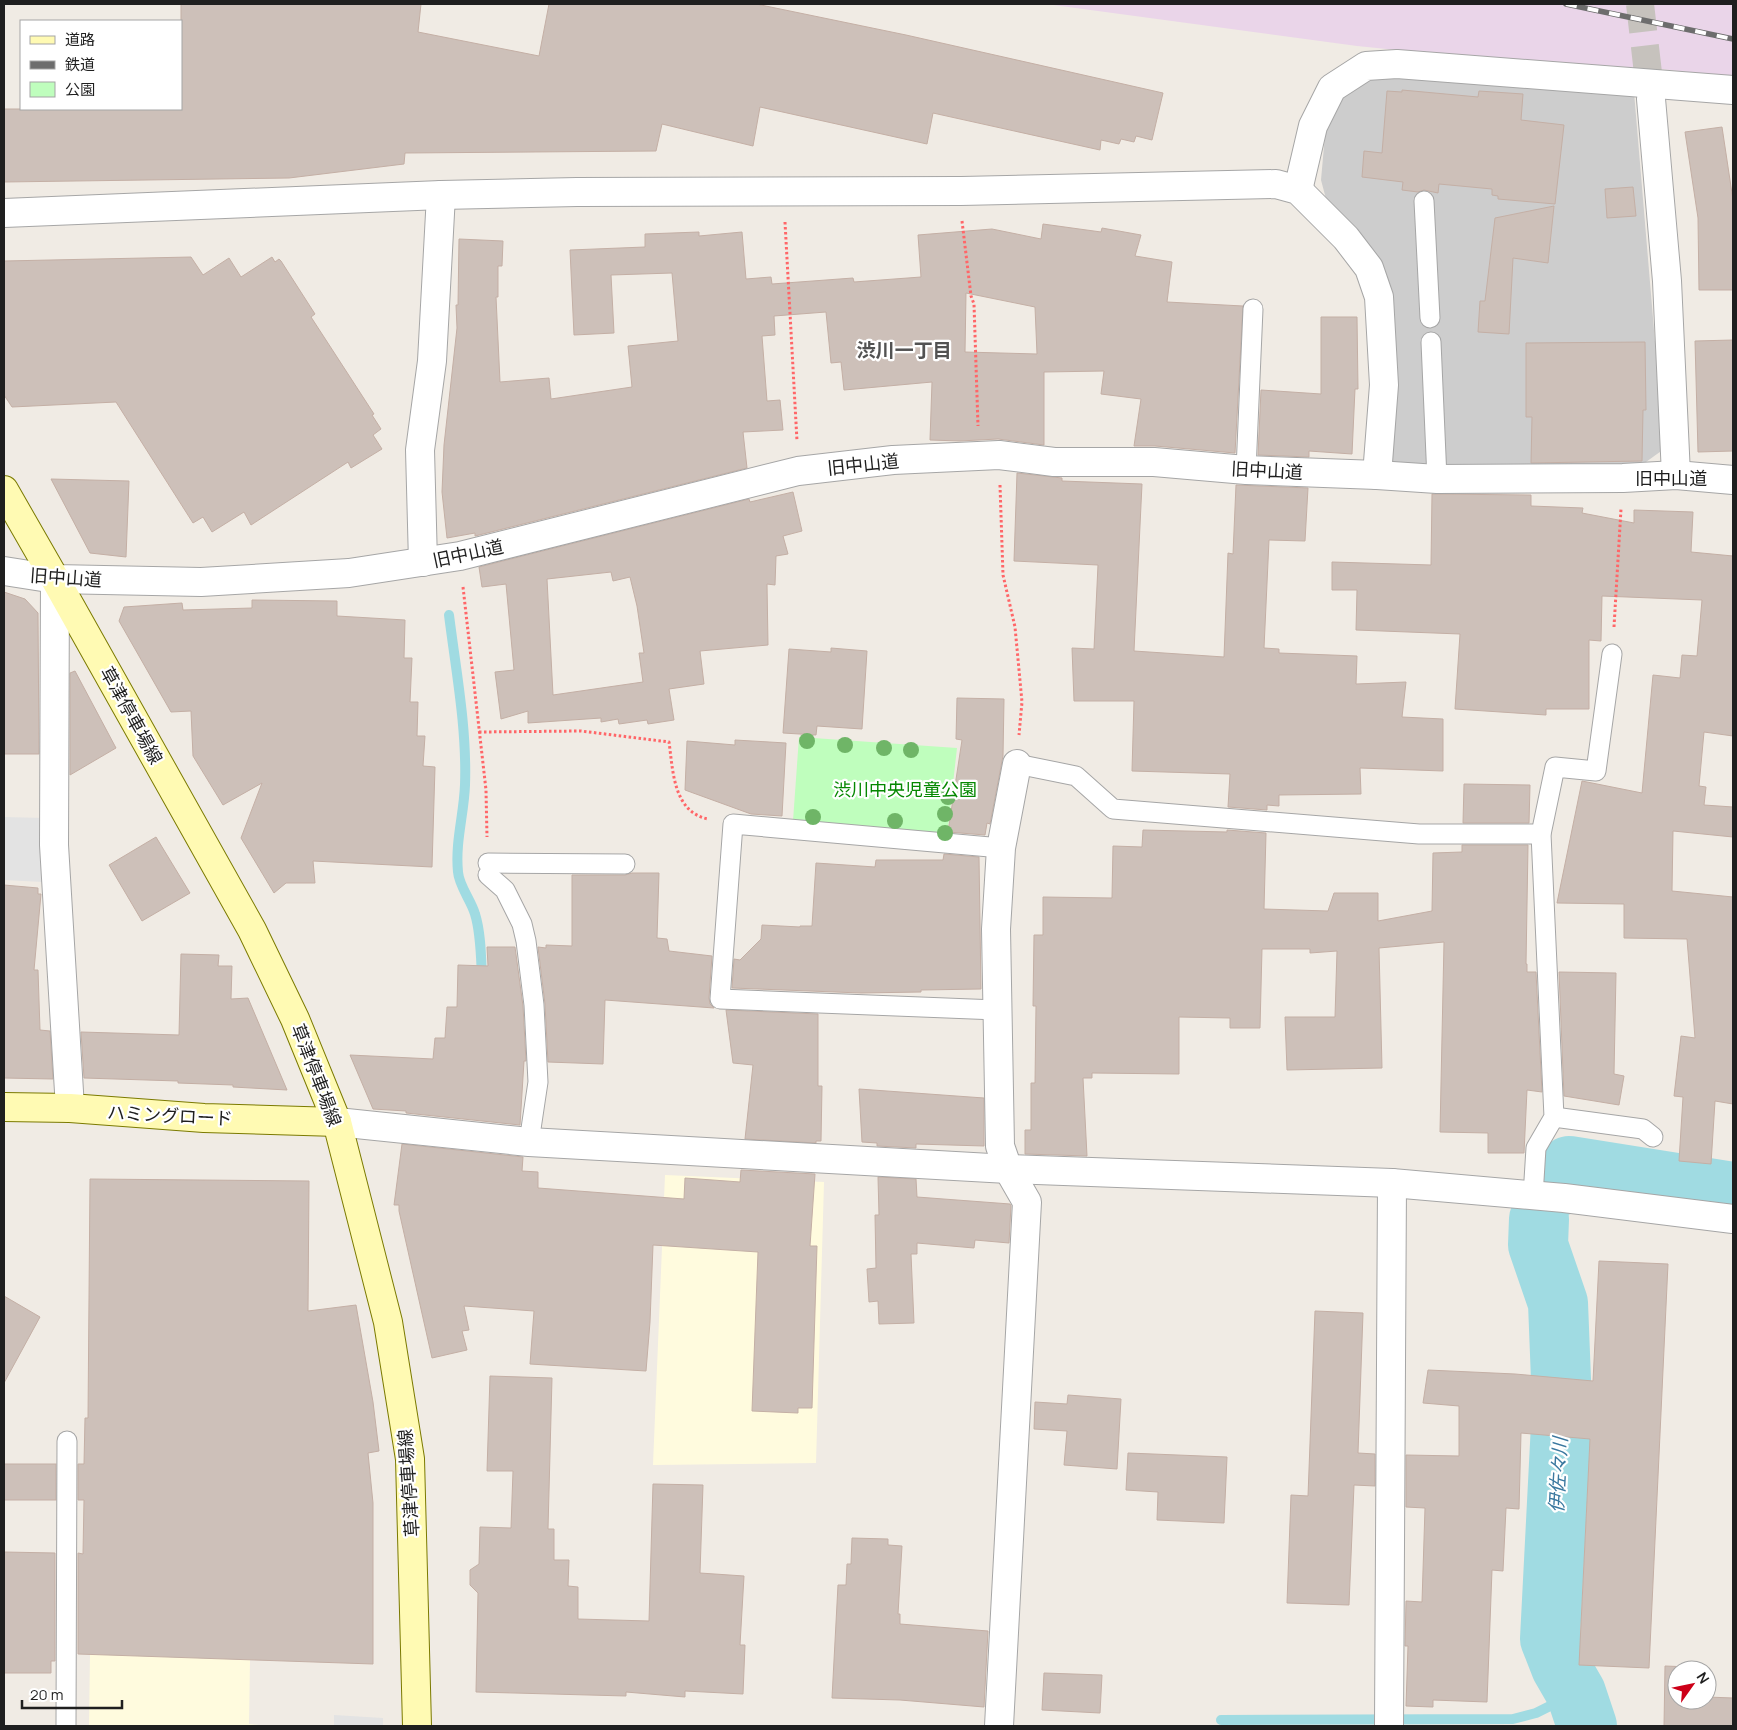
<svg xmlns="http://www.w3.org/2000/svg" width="1737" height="1730" font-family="Manrope,'Noto Sans JP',sans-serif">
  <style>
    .industrial { fill: #ead5e9 }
    .education { fill: #fffbde }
    .religious { fill: #cdcdcd }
    .park { fill: #bffebd }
    .parking { fill: #e3e3e3 }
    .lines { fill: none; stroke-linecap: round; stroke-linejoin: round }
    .stream { stroke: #a0dbe2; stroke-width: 10 }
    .river { stroke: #a0dbe2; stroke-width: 60 }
    .building { fill: #cdc0b9; stroke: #c4afa5; fill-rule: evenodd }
    .street-tunnel { stroke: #c6c2bd; stroke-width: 28; stroke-dasharray: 28 14; stroke-linecap: butt }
    .lane-casing { stroke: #a6a6a6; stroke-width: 21 }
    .street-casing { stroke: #a6a6a6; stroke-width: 30 }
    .secondary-casing { stroke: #7b7a00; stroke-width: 30 }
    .path { stroke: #ff6668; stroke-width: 3; stroke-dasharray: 2.5 2.5; stroke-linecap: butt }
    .lane { stroke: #fff; stroke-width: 19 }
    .street { stroke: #fff; stroke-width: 28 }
    .secondary { stroke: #fffab3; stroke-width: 28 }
    .rail-casing { stroke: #6d6d6d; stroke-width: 5.5 }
    .rail { stroke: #fff; stroke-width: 4; stroke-dasharray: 11; stroke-linecap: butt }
    .tree { fill: #6fb567 }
    .labels { text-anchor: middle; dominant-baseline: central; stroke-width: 4.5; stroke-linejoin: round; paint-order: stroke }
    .street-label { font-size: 18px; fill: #1f1f1f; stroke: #fff }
    .park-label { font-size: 18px; fill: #058801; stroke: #fff }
    .neighbourhood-label { font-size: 19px; font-weight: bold; fill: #525252; stroke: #fff }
    .water-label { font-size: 19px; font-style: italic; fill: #3a789f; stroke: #fff }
  </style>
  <rect width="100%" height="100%" fill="#f0ebe4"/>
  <path class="industrial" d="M1046 4H1733V77L1661 69 1466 57 1357 46Z"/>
  <g class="education">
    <path d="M665 1175 824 1182 816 1463 653 1465Z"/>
    <path d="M90 1654 250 1660 249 1724 269 1726H89Z"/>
  </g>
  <path class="religious" d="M1385 69 1634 92 1664 449 1639 467 1392 464 1391 295 1330 214 1321 180 1326 124 1351 83Z"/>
  <path class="park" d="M799 737 957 748 947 837 793 821Z"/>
  <g class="parking">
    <path d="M4 817 45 818 43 882 4 880Z"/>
    <path d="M334 1715 383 1718V1726H334Z"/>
  </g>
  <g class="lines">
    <g class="stream">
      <path d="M449 615C456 671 467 728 465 785 464 814 455 842 458 872 459 886 471 900 475 914 481 933 481 958 482 978"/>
      <path d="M1221 1720 1513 1719 1536 1713 1576 1693"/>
    </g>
    <g class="river">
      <path d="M1560 1186 1569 1166 1733 1192"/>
      <path d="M1539 1219 1538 1245 1558 1303 1562 1405 1550 1639 1561 1667 1576 1693 1587 1726"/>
    </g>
  </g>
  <g class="building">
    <path d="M181 4H421L418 32 539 56 549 4H756L906 35 1163 93 1152 140 1136 136 1134 142 1121 139 1119 144 1101 140 1100 150 933 113 927 144 760 107 753 146 662 124 656 151 405 153 404 164 289 178 4 182V109H181Z"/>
    <path d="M1402 90 1478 97 1479 91 1523 94 1521 120 1564 125 1555 204 1498 199V196L1492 195V189L1439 184 1438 193 1424 190 1418 192 1402 190 1403 182 1362 177 1364 151 1382 153 1387 91 1402 92Z"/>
    <path d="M1722 127 1733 200V290H1699L1698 218 1685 132Z"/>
    <path d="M1633 187 1636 216 1607 218 1605 189Z"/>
    <path d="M1554 206 1548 263 1513 258 1509 334 1478 332 1480 301H1485L1495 218Z"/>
    <path d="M1043 224 1101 232 1102 228 1141 235 1135 256 1172 262 1167 302 1243 306 1235 453 1155 446H1134L1141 399 1101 394 1104 371 1044 372V445L998 439 960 441 930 440 932 382 844 390 841 362 831 363 826 312 774 316 775 335 762 336 767 401 780 400 783 430 743 432 747 468 475 536V533L447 538 442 492 444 445 457 328 456 305H458L459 239 503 241 502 266H498V297H496L500 382 549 378 551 399 632 387 628 346 678 341 672 273 611 275 614 333 574 335 570 250 645 247V234L699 232V236L742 232 746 279 771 277 772 284 853 278 854 282 921 277 918 235 992 229 1041 239ZM966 293 1035 307 1037 354 965 352Z"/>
    <path d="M191 257 203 275 229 258 241 277 272 257 275 262 279 259 281 261 315 314 311 317 374 414 372 415 381 429 373 435 382 449 351 468 348 462 251 525 244 512 212 532 203 517 193 523 116 402 12 407 4 395V261Z"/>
    <path d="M1321 317H1357L1358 389H1355L1352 454 1309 451V457L1258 455 1261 390 1321 394Z"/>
    <path d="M1733 340V451L1698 452 1695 341Z"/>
    <path d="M1645 342 1646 410H1643L1642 461 1531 463 1532 417H1526V343Z"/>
    <path d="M1017 473 1062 478V481L1142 484 1134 651 1224 657 1228 553 1233 554 1236 485 1308 488 1305 541 1269 540 1264 648 1279 649V653L1357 656 1356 684 1406 682 1402 717 1443 719V771L1360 768 1361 794 1279 795V806L1267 805V810L1228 807 1230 774 1132 771 1134 701H1074L1072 648 1094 649 1098 565 1014 561Z"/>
    <path d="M51 479 129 481 126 557 90 553Z"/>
    <path d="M793 492 802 531 783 536 788 554 776 556 775 585 767 584 768 645 700 651 704 684 669 689 674 720 648 724 647 720 619 724 618 719 601 722V718L528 723V711L501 719 495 672 514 670 506 584 482 587 479 567 749 499 750 502ZM611 572 613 581 630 577 637 606 644 653H639L643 682 553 695 547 579Z"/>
    <path d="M1432 494 1531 495V506L1583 508 1582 513 1634 523V510L1693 512 1691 552 1733 556V736L1704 732 1699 786 1706 787 1704 805 1733 807V837L1673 831 1672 891 1733 897V1104L1715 1101 1711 1164 1679 1161 1683 1097 1674 1096 1681 1036 1695 1038 1687 939 1624 938V904L1557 903 1582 781 1642 793 1653 675 1680 678 1682 655 1697 656 1702 600 1602 596 1601 641 1589 640V709H1546V715L1455 709 1460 634 1356 630 1357 590H1332V562L1431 565Z"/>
    <path d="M4 592 25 599 38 613 39 754H4Z"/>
    <path d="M252 600 337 601V616L405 620 404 658H412L410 702H418L417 736H425L423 766 435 767 432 867 313 861 315 883H286L274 893 241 838 262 783 223 805 193 756 191 711 171 712 119 621 124 607 182 603 183 610 252 608Z"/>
    <path d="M831 648 867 651 862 729 817 726 816 735 783 733 789 649 831 652Z"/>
    <path d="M75 671 116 748 70 775V673Z"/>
    <path d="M957 698 1004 699 1003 756 990 824 987 823 985 835 948 832 962 740 956 739Z"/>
    <path d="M735 740 786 743 782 816 751 814 685 790 687 741 735 745Z"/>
    <path d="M1464 784 1530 785 1529 823H1463Z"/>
    <path d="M1143 830 1227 832V830L1266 833 1264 909 1328 911 1334 893H1378V921L1432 911 1433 853 1462 852V845H1528L1526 964H1527V972H1536L1542 1092 1527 1090 1524 1153H1488V1133L1440 1132 1444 942 1379 948 1382 1068 1287 1070 1285 1017H1335L1337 951 1310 953V949H1262L1260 1028H1230V1018L1179 1017V1074L1092 1073V1078H1083L1087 1156 1025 1154V1130H1031V1083H1035L1036 1006H1033L1034 935H1043V897L1112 898 1113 846 1142 847Z"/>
    <path d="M156 837 190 893 142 921 109 865Z"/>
    <path d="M944 854 979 857 981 989 921 990V992L861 993 732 988 734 959 740 960 761 939 762 925 800 927V926H812L816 863 875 867 876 860H943Z"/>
    <path d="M632 873H659L657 938 667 939 669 951 712 956 709 998 710 1004 714 1008 605 1000 603 1064 548 1062 545 1004 538 947 546 948V945L572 946V875H625Z"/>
    <path d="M4 885 38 888V894H41L34 970H38L40 1030 50 1031 53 1079 4 1078Z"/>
    <path d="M487 947H515L523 1006 526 1061H524L520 1125 406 1113V1111L373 1109 350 1055 433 1059 435 1038H445L447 1007H457L458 965 488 966Z"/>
    <path d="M181 954 219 955 218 966H232L231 999 248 998 287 1090 233 1087V1085L178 1083V1081L84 1078 81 1032 179 1035Z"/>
    <path d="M1559 972 1616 973 1614 1074 1624 1076 1619 1105 1564 1096Z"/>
    <path d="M726 1010 818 1014V1086H822L821 1141H816V1143L745 1139 753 1065 733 1063Z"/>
    <path d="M859 1089 984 1098V1146L916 1144V1148L877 1146V1143L862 1142Z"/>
    <path d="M402 1144 523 1157 522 1171 538 1172V1188L684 1199 685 1178 740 1182 741 1170 815 1174 810 1246H817L812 1408H798V1413L752 1411 758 1252 653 1245 650 1322 646 1371 530 1364 534 1311 464 1306 469 1330 462 1331 467 1350 432 1358 399 1211V1205H394Z"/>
    <path d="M878 1177 916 1179 917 1197 1010 1204 1011 1206 1009 1243 975 1240 974 1248 917 1243V1254H911L914 1323 879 1324 878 1301 869 1302 867 1269 876 1268 875 1215H879Z"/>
    <path d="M90 1179 309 1181 308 1311 356 1305 373 1402 379 1451 368 1453 373 1503V1664L78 1654V1553L83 1554 84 1500H78V1464H84L85 1418H88Z"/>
    <path d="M1599 1261 1668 1264 1649 1668 1579 1665 1590 1439 1521 1433 1519 1509 1506 1508 1503 1571 1492 1570 1487 1702 1433 1700V1707L1406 1706 1408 1646H1405L1406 1601 1422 1602 1425 1508 1406 1507V1455L1459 1456V1406L1423 1403 1428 1370 1515 1374 1593 1381Z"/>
    <path d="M4 1296 40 1317 4 1383Z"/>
    <path d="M1315 1311 1363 1313 1358 1453 1375 1454V1486L1354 1485 1349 1605 1287 1603 1291 1495 1308 1496Z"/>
    <path d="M490 1376 552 1378 548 1529H554V1560H569L568 1586 578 1587V1619L649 1621 653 1484 703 1485 700 1573 744 1576 740 1645H745L743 1694 685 1691V1697L626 1692V1696L476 1692 478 1593 470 1585V1570L479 1564 480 1527 511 1528 513 1471H487Z"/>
    <path d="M1068 1395 1121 1399 1117 1469 1064 1465 1067 1431 1034 1429 1035 1402 1067 1404Z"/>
    <path d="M1128 1453 1227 1457 1224 1523 1157 1520 1158 1492 1126 1490Z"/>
    <rect x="4" y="1464" width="52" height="36"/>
    <path d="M852 1538 888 1539V1545L902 1546 898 1614H900V1624L988 1631 984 1707 900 1700 832 1698 838 1585H846L847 1564H851Z"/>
    <path d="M4 1552 55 1553V1661H51V1673H4Z"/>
    <path d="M1665 1666 1690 1667V1670H1677V1700H1707V1697L1733 1698V1726H1664Z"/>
    <path d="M1044 1673 1102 1675 1100 1713 1042 1710Z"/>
  </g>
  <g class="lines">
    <path class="street-tunnel" d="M1640 4 1651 99"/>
    <defs>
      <g id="lane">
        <path d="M1424 201 1430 318"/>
        <path d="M1431 342 1437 479"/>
        <path d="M1246 470 1253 309"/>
        <path d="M1017 764 1076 776 1113 809 1419 834H1541"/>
        <path d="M488 863 625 864"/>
        <path d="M488 875 505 890 522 924 526 941 534 1005 538 1082 529 1142"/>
        <path d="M997 1010 720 999 733 824 1001 848"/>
        <path d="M1554 1117 1643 1129 1653 1137"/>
        <path d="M1533 1196 1536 1148 1554 1117 1541 834 1555 767 1596 771 1612 654"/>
        <path d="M66 1726 67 1441"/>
      </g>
      <g id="street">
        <path d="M1651 99 1667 281 1676 475"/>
        <path d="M1298 190 1313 126 1332 88 1366 66 1397 64 1733 90"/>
        <path d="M4 213 441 195 577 192 961 191 1276 184 1298 190 1346 238 1369 268 1379 297 1384 385 1377 475"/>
        <path d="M423 562 420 450 432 361 441 195"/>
        <path d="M4 571 55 579 201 582 349 573 460 556 798 471 893 460 999 455 1054 462H1154L1246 470 1377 475 1437 479 1623 478 1676 475 1733 480"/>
        <path d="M55 579 54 845 70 1108"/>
        <path d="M337 1122 529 1142 1008 1169 1392 1183 1564 1198 1733 1219"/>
        <path d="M999 1726 1027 1202 1008 1169 1000 1146 996 929 1001 848 1017 764"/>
        <path d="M1389 1726 1392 1183"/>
      </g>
      <g id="secondary">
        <path d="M4 490 55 579 252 930 295 1019 337 1122 388 1322 410 1459 417 1726"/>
        <path d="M4 1107 70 1108 204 1118 337 1122"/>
      </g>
    </defs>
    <use href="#lane" class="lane-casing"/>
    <use href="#street" class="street-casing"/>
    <use href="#secondary" class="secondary-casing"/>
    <g class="path">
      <path d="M962 221 971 296 974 304 978 426"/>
      <path d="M785 222 797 441"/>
      <path d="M1000 485 1003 575 1015 627 1022 702 1019 735"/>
      <path d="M463 587 486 790 487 837"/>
      <path d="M1614 627 1621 509"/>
      <path d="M479 732 581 731 669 742C673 770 673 812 708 819"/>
    </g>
    <use href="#lane" class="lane"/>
    <use href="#street" class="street"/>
    <use href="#secondary" class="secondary"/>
    <defs>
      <path id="rail" d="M1566 4 1733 39"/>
    </defs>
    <use href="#rail" class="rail-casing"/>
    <use href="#rail" class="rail"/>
  </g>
  <g class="tree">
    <circle cx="807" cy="741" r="8"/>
    <circle cx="845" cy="745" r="8"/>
    <circle cx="884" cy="748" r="8"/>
    <circle cx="911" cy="750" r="8"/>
    <circle cx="948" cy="797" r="8"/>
    <circle cx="945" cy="814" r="8"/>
    <circle cx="813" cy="817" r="8"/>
    <circle cx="895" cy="821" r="8"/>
    <circle cx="945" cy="833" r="8"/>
  </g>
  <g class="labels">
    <g class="street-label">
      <text transform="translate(863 464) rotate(-6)">旧中山道</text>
      <text transform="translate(1267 470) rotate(3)">旧中山道</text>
      <text x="1671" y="478">旧中山道</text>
      <text transform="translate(468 553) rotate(-12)">旧中山道</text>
      <text transform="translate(66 577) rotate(4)">旧中山道</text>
      <text transform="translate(132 715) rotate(61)">草津停車場線</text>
      <text transform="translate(317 1075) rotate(69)">草津停車場線</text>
      <text transform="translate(170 1115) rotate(3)">ハミングロード</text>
      <text transform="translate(408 1483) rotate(-94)">草津停車場線</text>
    </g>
    <g class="park-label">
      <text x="905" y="789">渋川中央児童公園</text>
    </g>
    <g class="neighbourhood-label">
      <text x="904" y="350">渋川一丁目</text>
    </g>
    <g class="water-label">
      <text transform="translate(1558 1475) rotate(-87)">伊佐々川</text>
    </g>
  </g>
  <rect width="1737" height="1730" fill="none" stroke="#1f1f1f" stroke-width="10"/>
  <rect x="20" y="20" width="162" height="90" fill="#ffffff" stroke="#a5a5a5"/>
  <rect x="30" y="36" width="25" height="8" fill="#fffab3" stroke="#a5a5a5"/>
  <text x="65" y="45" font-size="15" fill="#1f1f1f">道路</text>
  <rect x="30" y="61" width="25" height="8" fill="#6d6d6d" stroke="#a5a5a5"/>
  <text x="65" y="70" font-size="15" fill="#1f1f1f">鉄道</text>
  <rect x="30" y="82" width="25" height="15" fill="#bffebd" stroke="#a5a5a5"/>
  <text x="65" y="95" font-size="15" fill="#1f1f1f">公園</text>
  <g transform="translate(1692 1685) rotate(57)"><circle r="24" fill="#ffffff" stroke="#a5a5a5"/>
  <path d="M0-4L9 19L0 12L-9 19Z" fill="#cd0018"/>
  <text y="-8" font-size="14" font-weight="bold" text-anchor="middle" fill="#1f1f1f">N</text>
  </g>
  <path d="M22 1700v8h100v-8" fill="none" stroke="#1f1f1f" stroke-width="2.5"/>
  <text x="30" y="1700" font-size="15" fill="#1f1f1f" stroke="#ffffff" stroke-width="4" paint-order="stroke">20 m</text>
</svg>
